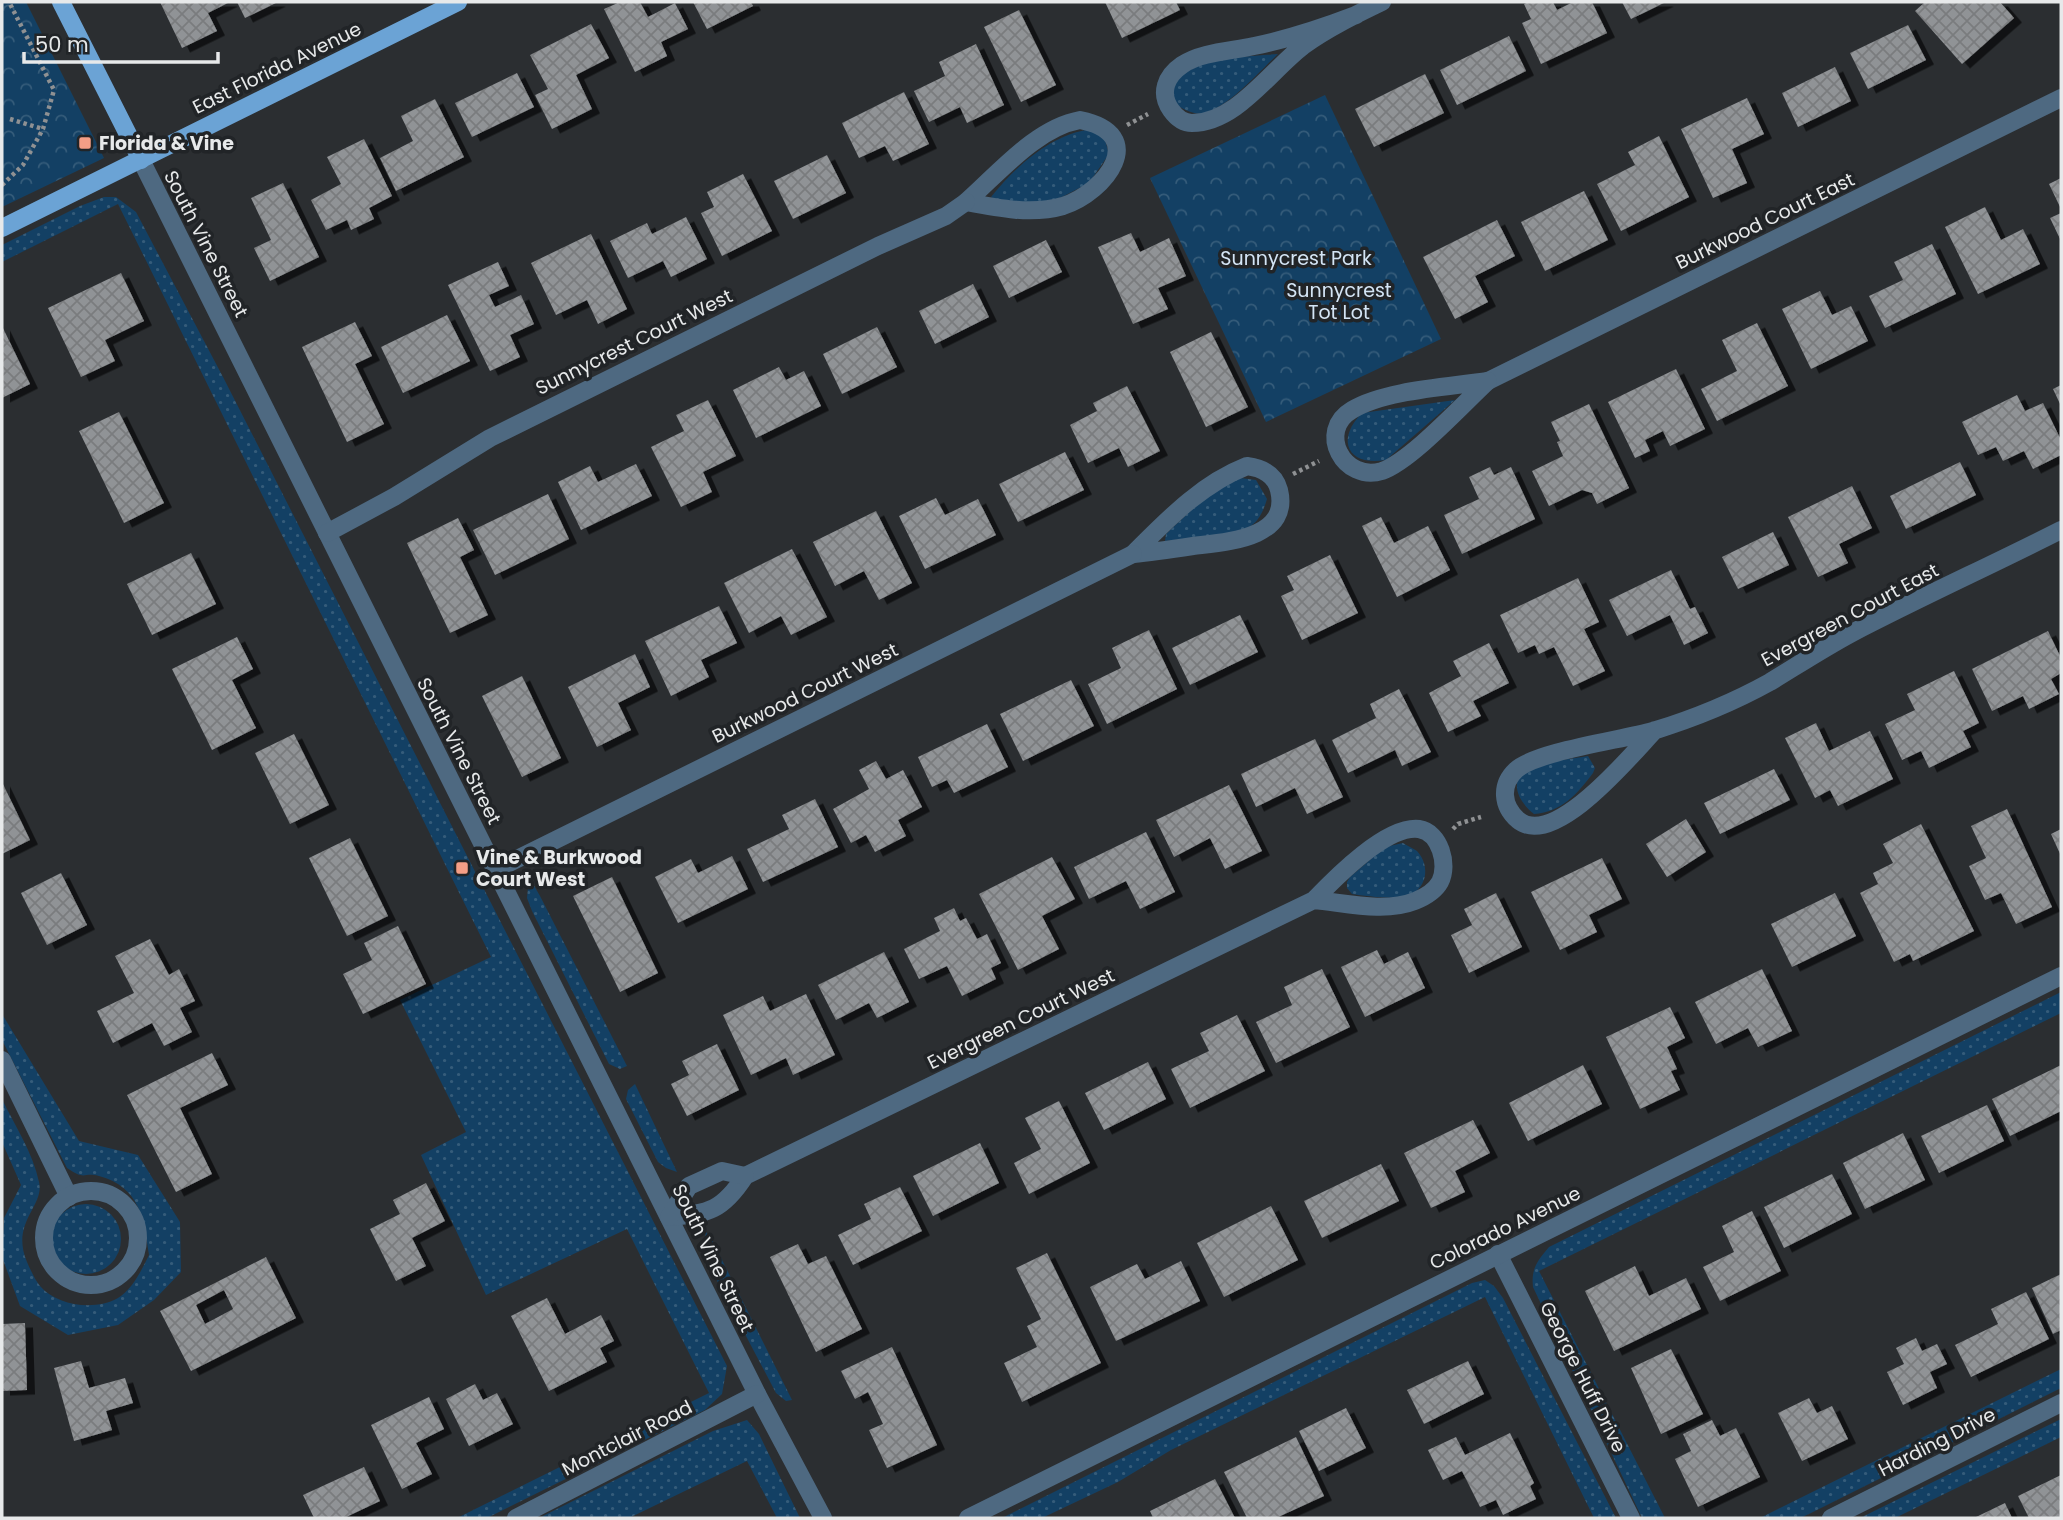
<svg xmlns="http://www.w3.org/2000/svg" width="2063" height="1520" font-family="Poppins,sans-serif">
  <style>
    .grass { fill: url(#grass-dots) }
    .park { fill: url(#park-crowns) }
    .building { fill: url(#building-cross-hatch); fill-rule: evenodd; filter: url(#shadow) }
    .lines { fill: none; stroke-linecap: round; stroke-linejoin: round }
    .path { stroke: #8f9193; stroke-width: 4.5; stroke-dasharray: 3.5 3.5; stroke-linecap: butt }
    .minor { stroke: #4e6981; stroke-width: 18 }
    .major { stroke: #6ba3d5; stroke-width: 18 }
    .poi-dot { fill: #f49e86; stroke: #212427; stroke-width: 2.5 }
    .labels { text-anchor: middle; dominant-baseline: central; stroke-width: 7; stroke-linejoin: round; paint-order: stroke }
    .street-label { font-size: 19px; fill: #e7e9ea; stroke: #212427 }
    .poi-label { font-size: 19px; font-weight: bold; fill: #e7e9ea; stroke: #212427; text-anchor: start }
    .park-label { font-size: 19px; fill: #d4e5f5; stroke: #212427 }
  </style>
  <defs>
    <pattern id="grass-dots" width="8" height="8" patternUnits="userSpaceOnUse" patternTransform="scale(1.75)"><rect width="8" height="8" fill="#134064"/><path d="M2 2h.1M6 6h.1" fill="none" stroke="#355c7a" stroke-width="1.8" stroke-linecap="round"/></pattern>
    <pattern id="park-crowns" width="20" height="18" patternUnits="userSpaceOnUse" patternTransform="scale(1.75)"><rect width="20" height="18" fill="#134064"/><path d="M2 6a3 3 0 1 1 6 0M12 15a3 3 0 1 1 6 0" fill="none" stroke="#355c7a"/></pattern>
    <pattern id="building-cross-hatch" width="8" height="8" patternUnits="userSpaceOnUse" patternTransform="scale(1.75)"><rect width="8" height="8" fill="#909396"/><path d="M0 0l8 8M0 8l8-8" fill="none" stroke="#7a7c7e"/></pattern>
    <filter id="shadow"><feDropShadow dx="8" dy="4.5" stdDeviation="0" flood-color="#0009"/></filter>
  </defs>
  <rect width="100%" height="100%" fill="#2b2e31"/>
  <g class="grass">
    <path d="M1278 54C1259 72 1230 106 1205 113 1195 116 1184 109 1174 104L1171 90C1174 86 1177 79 1181 76 1202 57 1251 56 1278 54Z"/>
    <path d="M1091 129 1103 133 1109 154 1089 183 1062 197 1043 204 1002 203 991 197C1016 166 1050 135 1091 129Z"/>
    <path d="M104 197H116L136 212 223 377 727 1366 722 1394 705 1410 487 1518H457L709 1393 627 1229 486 1295 421 1155 466 1132 400 1000 491 957 118 204 2 262V245L80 206Z"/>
    <path d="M1455 400 1386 460C1348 467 1335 440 1362 413Z"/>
    <path d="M1233 477 1256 480 1267 499C1264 509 1259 522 1249 527 1232 537 1186 538 1165 541L1166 534 1218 485Z"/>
    <path d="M1588 756 1595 768 1593 773C1577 794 1562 812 1534 814 1514 798 1507 774 1538 765 1554 760 1572 759 1588 756Z"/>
    <path d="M1403 843C1407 846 1413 848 1417 851 1431 866 1427 890 1407 896 1395 900 1365 896 1352 894L1347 888V882L1350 877 1385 847Z"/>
    <path d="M529 877 540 896 627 1066 620 1069 609 1064 532 911 527 898Z"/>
    <path d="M2061 992V1013L1539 1271 1665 1518H1642L1533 1287C1531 1269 1537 1261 1549 1247Z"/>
    <path d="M2 1014 79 1141 138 1155 180 1222 181 1272 154 1300 118 1325 68 1335 20 1306 2 1257 4 1218 21 1185 2 1142V1099C15 1126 33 1153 39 1182 45 1206 10 1222 27 1262 30 1269 35 1280 40 1286 57 1306 95 1311 118 1298 133 1289 142 1269 149 1255 144 1219 140 1187 99 1176 82 1172 86 1181 67 1168L2 1040Z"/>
    <path d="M635 1084 677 1172 666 1168 658 1162 626 1099 628 1090Z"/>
    <circle cx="86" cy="1239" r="35"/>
    <path d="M706 1232 713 1242 792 1400 786 1401 776 1393 704 1256 703 1247Z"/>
    <path d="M1485 1280 1494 1286 1503 1298 1616 1518H1594L1485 1297 1171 1450 1118 1482 1042 1518H1002L1472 1283Z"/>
    <path d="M2061 1369V1388L1809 1514 1800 1518H1760Z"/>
    <path d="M2061 1419V1437L1895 1518H1860Z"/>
    <path d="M747 1420 759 1434 800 1518H777L747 1461 629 1518H539L713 1431Z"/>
  </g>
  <g class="park">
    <path d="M2 2H26L104 158 2 207Z"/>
    <path d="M1325 95 1441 339 1266 422 1150 178Z"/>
  </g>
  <g class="building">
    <path d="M160 2H230L208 13 217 31 182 48Z"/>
    <path d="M237 2H278L245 18Z"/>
    <path d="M620 2H640L648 17 675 3 688 29 661 42 667 56 635 72 604 9Z"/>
    <path d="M693 2H751L753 6 707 29Z"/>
    <path d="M1105 2H1176L1180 10 1122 38Z"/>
    <path d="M1529 2H1553L1557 10 1573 2H1592L1607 33 1541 64 1522 23 1531 19 1524 4Z"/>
    <path d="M1622 2H1666L1631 19Z"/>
    <path d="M1925 2H2000L2014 18 1962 64 1915 11Z"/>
    <path d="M1019 10 1056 85 1021 102 984 27Z"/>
    <path d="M591 24 609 58 576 75 592 109 552 129 535 95 548 89 530 55Z"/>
    <path d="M1908 25 1926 60 1868 89 1850 53Z"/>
    <path d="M1509 36 1526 71 1457 105 1440 70Z"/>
    <path d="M976 44 1004 105 967 123 960 107 929 122 914 91 945 76 939 62Z"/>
    <path d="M1835 67 1851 101 1798 127 1782 93Z"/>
    <path d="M517 73 534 107 472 137 455 103Z"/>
    <path d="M1425 74 1444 113 1374 147 1355 109Z"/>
    <path d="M904 92 929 144 893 161 885 146 859 158 842 123Z"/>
    <path d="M1747 98 1764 134 1732 149 1747 183 1713 198 1681 129Z"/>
    <path d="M435 99 464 157 396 191 380 158 413 141 401 116Z"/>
    <path d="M1659 136 1689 197 1621 231 1597 184 1635 165 1628 152Z"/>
    <path d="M364 139 392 196 369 208 374 219 351 230 347 220 326 230 311 200 341 184 327 157Z"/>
    <path d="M827 155 846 193 793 219 774 181Z"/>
    <path d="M743 174 772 231 722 256 701 213 714 207 707 192Z"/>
    <path d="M2061 178V209L2049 184Z"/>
    <path d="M283 183 319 257 270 281 254 248 271 240 251 198Z"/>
    <path d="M1584 191 1608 240 1545 271 1521 222Z"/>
    <path d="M1985 207 2001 240 2023 229 2040 264 1978 294 1945 227Z"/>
    <path d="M2061 213V241L2050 218Z"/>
    <path d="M686 217 707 259 671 277 663 261 628 278 610 241 647 223 652 234Z"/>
    <path d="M1497 220 1515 256 1475 276 1488 302 1455 319 1423 257Z"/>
    <path d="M1131 233 1140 252 1169 238 1186 276 1158 288 1168 309 1133 324 1098 247Z"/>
    <path d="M591 234 627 309 598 324 587 300 556 315 531 263Z"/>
    <path d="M1046 240 1062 272 1009 298 993 266Z"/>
    <path d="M1932 244 1956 294 1885 328 1869 296 1903 280 1894 262Z"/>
    <path d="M498 262 509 286 489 295 495 307 521 295 534 324 510 335 520 357 490 371 448 285Z"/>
    <path d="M121 273 144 321 105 340 115 361 81 377 48 308Z"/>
    <path d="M973 284 989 317 935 344 919 311Z"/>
    <path d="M1820 291 1832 315 1851 306 1868 341 1811 369 1782 309Z"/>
    <path d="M447 315 470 361 403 393 381 347Z"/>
    <path d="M355 322 372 356 355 364 384 424 347 442 302 347Z"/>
    <path d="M1757 323 1788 386 1717 421 1701 389 1737 371 1722 340Z"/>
    <path d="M2 326 30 384 2 398Z"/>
    <path d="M877 327 897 367 842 394 823 354Z"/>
    <path d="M1211 332 1248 407 1206 427 1170 352Z"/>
    <path d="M779 367 786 380 804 371 821 406 756 438 733 390Z"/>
    <path d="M1676 369 1705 429 1670 446 1663 431 1645 440 1650 451 1635 458 1608 402Z"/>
    <path d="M2061 385V406L2053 389Z"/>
    <path d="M1127 386 1160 451 1128 467 1119 448 1088 463 1070 425 1097 411 1093 403Z"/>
    <path d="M2017 395 2025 411 2043 403 2061 440V455L2033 469 2024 451 2003 461 1996 447 1978 455 1962 422Z"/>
    <path d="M708 400 736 456 703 472 712 492 681 507 651 447 684 431 676 415Z"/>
    <path d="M1589 404 1629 488 1597 504 1592 493 1582 490 1549 506 1532 471 1563 456 1557 442 1560 441 1551 422Z"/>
    <path d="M119 412 164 503 124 523 79 431Z"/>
    <path d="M1065 452 1084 490 1018 522 999 484Z"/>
    <path d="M1960 462 1976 495 1906 529 1890 496Z"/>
    <path d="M636 464 652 496 581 530 558 482 590 466 598 482Z"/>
    <path d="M1490 467 1494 475 1511 467 1535 519 1462 554 1444 515 1479 499 1469 477Z"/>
    <path d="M1852 486 1872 528 1839 544 1848 563 1818 577 1788 517Z"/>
    <path d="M548 494 569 539 495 575 473 530Z"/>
    <path d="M936 498 945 515 978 499 996 535 925 569 899 516Z"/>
    <path d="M876 511 912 583 879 600 864 571 835 586 813 542Z"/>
    <path d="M1381 517 1394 543 1428 526 1450 570 1397 597 1362 526Z"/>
    <path d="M458 518 474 550 460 557 488 615 450 633 407 543Z"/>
    <path d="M1773 532 1789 565 1738 589 1722 557Z"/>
    <path d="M792 549 827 617 791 635 781 616 749 633 724 583Z"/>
    <path d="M191 553 216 604 152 635 127 584Z"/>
    <path d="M1330 555 1358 613 1302 640 1281 596 1294 590 1287 576Z"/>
    <path d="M1671 570 1690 609 1695 607 1708 633 1684 645 1670 615 1627 636 1609 600Z"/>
    <path d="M1578 578 1599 622 1584 629 1605 671 1573 686 1554 647 1539 654 1535 645 1518 653 1500 615Z"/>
    <path d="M719 606 737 643 701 660 709 677 671 696 645 641Z"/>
    <path d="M1240 615 1258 652 1190 685 1172 648Z"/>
    <path d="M1149 630 1177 689 1107 724 1088 684 1121 668 1112 648Z"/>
    <path d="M2048 631 2061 658V673L2051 679 2059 694 2029 709 2023 696 1992 711 1972 669Z"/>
    <path d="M237 637 253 669 232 680 256 728 212 750 172 669Z"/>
    <path d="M1489 643 1509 683 1473 701 1481 716 1448 732 1429 693 1461 676 1453 661Z"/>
    <path d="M635 654 650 687 618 703 631 730 597 747 568 687Z"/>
    <path d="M1954 671 1979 723 1963 731 1971 747 1929 768 1921 751 1902 760 1885 724 1915 710 1907 694Z"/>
    <path d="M522 676 561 758 522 777 482 696Z"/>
    <path d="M1071 680 1094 726 1023 761 1000 714Z"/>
    <path d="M1399 689 1431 752 1402 766 1395 750 1348 773 1332 740 1376 718 1370 704Z"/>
    <path d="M1816 723 1829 751 1870 731 1893 779 1838 806 1830 790 1815 798 1785 738Z"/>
    <path d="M987 724 1008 767 954 793 947 780 932 787 918 757Z"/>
    <path d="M294 734 329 805 290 824 255 753Z"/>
    <path d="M1315 739 1343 797 1307 814 1295 788 1256 807 1241 774Z"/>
    <path d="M876 761 886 779 903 770 922 807 898 820 906 836 875 852 866 835 851 843 833 809 869 789 859 770Z"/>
    <path d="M1774 769 1790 800 1720 834 1704 803Z"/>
    <path d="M2 782 30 840 2 854Z"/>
    <path d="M1229 785 1262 851 1225 869 1210 838 1174 857 1156 820Z"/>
    <path d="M815 799 838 847 763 882 747 849 789 829 782 815Z"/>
    <path d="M2007 809 2052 907 2016 924 2001 893 1985 900 1969 866 1986 858 1971 826Z"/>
    <path d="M1686 819 1706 852 1667 877 1646 844Z"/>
    <path d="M1921 824 1974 931 1913 961 1910 954 1894 962 1860 893 1878 884 1873 873 1893 863 1883 844Z"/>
    <path d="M2061 829V856L2051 834Z"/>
    <path d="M1146 832 1175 892 1140 909 1126 881 1089 899 1074 867Z"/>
    <path d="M350 838 388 916 347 936 309 858Z"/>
    <path d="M732 856 748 889 678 923 655 877 691 859 698 873Z"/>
    <path d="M1052 857 1075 899 1042 916 1059 949 1018 970 979 894Z"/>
    <path d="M1602 858 1622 899 1589 915 1597 932 1560 950 1531 892Z"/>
    <path d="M61 873 87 925 47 945 21 893Z"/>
    <path d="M612 877 658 973 620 992 573 896Z"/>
    <path d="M1496 893 1522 947 1469 973 1451 935 1472 925 1464 909Z"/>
    <path d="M1835 893 1856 936 1792 967 1771 924Z"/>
    <path d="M954 908 960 921 966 918 977 939 987 934 1001 963 991 968 996 979 962 996 947 966 919 979 904 949 940 931 934 918Z"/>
    <path d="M398 926 426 984 363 1014 343 974 372 960 364 943Z"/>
    <path d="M150 939 169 975 179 969 195 1001 180 1008 192 1032 164 1046 152 1023 113 1043 97 1011 134 993 115 956Z"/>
    <path d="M1377 950 1384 964 1408 952 1425 988 1365 1017 1341 967Z"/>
    <path d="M884 952 909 1002 877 1018 869 1003 836 1020 818 985Z"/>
    <path d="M1322 969 1350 1027 1276 1063 1256 1022 1292 1005 1284 987Z"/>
    <path d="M1762 969 1792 1031 1758 1047 1748 1028 1716 1044 1695 1002Z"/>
    <path d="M806 994 835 1055 793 1075 786 1058 751 1075 723 1015 763 996 770 1011Z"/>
    <path d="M1670 1007 1685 1038 1667 1047 1677 1069 1671 1071 1680 1090 1640 1109 1606 1037Z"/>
    <path d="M1237 1015 1265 1071 1190 1108 1171 1069 1209 1051 1200 1033Z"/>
    <path d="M717 1044 739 1090 687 1116 671 1084 689 1075 682 1061Z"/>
    <path d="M212 1053 228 1085 180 1108 212 1174 176 1192 127 1095Z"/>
    <path d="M1148 1062 1166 1099 1104 1130 1085 1093Z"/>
    <path d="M1583 1065 1602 1104 1528 1141 1509 1103Z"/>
    <path d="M2061 1065V1111L2010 1136 1992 1099Z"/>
    <path d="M1059 1101 1090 1163 1029 1194 1014 1163 1041 1149 1025 1118Z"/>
    <path d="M1987 1105 2004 1141 1939 1173 1921 1136Z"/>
    <path d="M1473 1120 1490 1153 1455 1171 1465 1192 1431 1208 1404 1153Z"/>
    <path d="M1903 1133 1925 1180 1865 1209 1843 1163Z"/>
    <path d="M980 1143 999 1183 933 1216 913 1176Z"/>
    <path d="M1381 1164 1399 1201 1322 1238 1304 1201Z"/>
    <path d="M1832 1174 1852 1214 1784 1248 1764 1207Z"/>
    <path d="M426 1183 445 1221 412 1238 426 1266 396 1281 370 1229 400 1214 393 1200Z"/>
    <path d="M900 1187 922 1231 853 1265 838 1235 871 1219 864 1204Z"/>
    <path d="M1271 1206 1298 1260 1224 1297 1197 1243Z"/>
    <path d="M1752 1211 1781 1271 1720 1301 1703 1267 1734 1252 1722 1226Z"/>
    <path d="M798 1244 808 1264 826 1256 862 1329 816 1352 770 1257Z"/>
    <path d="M1047 1253 1101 1363 1022 1402 1004 1363 1037 1347 1027 1326 1041 1319 1016 1268Z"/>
    <path d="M266 1257 296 1318 191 1371 160 1311ZM224 1290 233 1309 205 1324 196 1305Z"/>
    <path d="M1181 1261 1200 1301 1116 1341 1090 1287 1137 1264 1145 1279Z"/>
    <path d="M1635 1266 1649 1296 1686 1278 1701 1309 1614 1351 1585 1291Z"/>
    <path d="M2061 1274V1330L2053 1334 2032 1288Z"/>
    <path d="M2026 1292 2049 1339 1971 1377 1955 1345 1998 1324 1991 1309Z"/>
    <path d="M547 1298 565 1334 601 1315 614 1341 600 1348 607 1362 549 1391 511 1316Z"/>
    <path d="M25 1323 27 1390 2 1391V1324Z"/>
    <path d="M1916 1338 1922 1351 1937 1344 1947 1364 1930 1372 1937 1388 1903 1405 1887 1372 1904 1364 1896 1348Z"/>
    <path d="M892 1347 937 1445 887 1468 869 1430 883 1424 868 1392 855 1399 841 1371Z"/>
    <path d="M1671 1349 1703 1414 1661 1434 1631 1368Z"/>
    <path d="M81 1361 89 1388 125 1378 133 1403 106 1411 112 1430 74 1441 54 1368Z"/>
    <path d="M1468 1361 1484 1394 1424 1424 1407 1390Z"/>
    <path d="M475 1384 483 1400 497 1393 513 1424 469 1446 446 1399Z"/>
    <path d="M429 1397 444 1429 416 1443 432 1474 402 1489 371 1425Z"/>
    <path d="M1809 1398 1817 1413 1832 1406 1848 1439 1802 1461 1778 1413Z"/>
    <path d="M1346 1408 1366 1448 1319 1471 1299 1431Z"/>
    <path d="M1712 1420 1720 1436 1736 1428 1760 1477 1698 1507 1675 1459 1691 1451 1683 1434Z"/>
    <path d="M1510 1433 1534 1483 1530 1486 1536 1499 1503 1515 1496 1500 1480 1507 1462 1471 1443 1480 1428 1450 1456 1437 1465 1455Z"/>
    <path d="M1296 1437 1324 1496 1276 1518H1247L1224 1472Z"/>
    <path d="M364 1467 380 1501 344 1518H314L303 1495Z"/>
    <path d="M2061 1475V1518H2029L2018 1496Z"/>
    <path d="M1215 1479 1235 1518H1153L1150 1511Z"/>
    <path d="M2005 1503 2012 1518H1974Z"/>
  </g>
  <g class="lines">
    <g class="path">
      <path d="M10 119 43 129"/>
      <path d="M1127 125 1148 114"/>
      <path d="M2 185 23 165 43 129 54 90 9 2"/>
      <path d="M1293 474 1319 461"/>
      <path d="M1453 829 1458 824 1481 817"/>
    </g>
    <g class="minor">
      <path d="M1356 15C1322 28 1289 39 1254 46 1232 51 1201 52 1182 65 1166 76 1159 93 1171 110 1176 117 1183 123 1192 123 1236 123 1270 71 1303 46 1328 28 1355 15 1382 2"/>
      <path d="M1080 120C1150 134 1106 192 1063 206 1032 215 997 208 966 202 999 173 1036 128 1080 120Z"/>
      <path d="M141 160 757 1394 823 1518"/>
      <path d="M1488 381 2061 98"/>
      <path d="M1488 381C1463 404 1411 461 1382 471 1344 483 1316 431 1352 410 1385 390 1449 387 1488 381Z"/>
      <path d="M1247 466C1262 468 1275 474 1279 490 1291 539 1225 542 1193 546 1173 549 1153 552 1133 554 1167 520 1201 484 1247 466Z"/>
      <path d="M327 533 394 497 490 438 878 246 946 216 966 202"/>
      <path d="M1655 730C1632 754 1554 850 1518 820 1502 806 1500 785 1516 770 1537 751 1622 740 1653 731 1692 719 1734 702 1770 682 1798 665 1824 648 1852 633 1921 597 1992 565 2061 530"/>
      <path d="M495 870 1133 554"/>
      <path d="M2 1060 69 1197"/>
      <circle cx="91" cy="1238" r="47"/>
      <path d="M669 1217C709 1214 723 1210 745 1176L1314 900C1346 903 1385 913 1415 901 1425 897 1435 891 1440 882 1449 865 1440 832 1419 829 1387 825 1335 878 1314 900"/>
      <path d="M669 1217 689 1186 722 1171 745 1176"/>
      <path d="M1498 1254 1631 1518"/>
      <path d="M516 1518 757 1394"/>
      <path d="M968 1518 2061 976"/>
      <path d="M1831 1518 2061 1403"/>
    </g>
    <g class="major">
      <path d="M61 2 141 160"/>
      <path d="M2 228 458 2"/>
    </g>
  </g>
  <g class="poi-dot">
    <rect x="78" y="136" width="14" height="14" rx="3.5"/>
    <rect x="455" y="861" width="14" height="14" rx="3.5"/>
  </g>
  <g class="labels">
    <g class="street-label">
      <text transform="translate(277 68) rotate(-26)">East Florida Avenue</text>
      <text transform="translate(1765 221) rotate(-26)">Burkwood Court East</text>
      <text transform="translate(206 244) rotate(63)">South Vine Street</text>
      <text transform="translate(634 342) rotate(-26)">Sunnycrest Court West</text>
      <text transform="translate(1850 615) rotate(-28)">Evergreen Court East</text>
      <text transform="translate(805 693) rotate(-26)">Burkwood Court West</text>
      <text transform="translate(459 751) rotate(63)">South Vine Street</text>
      <text transform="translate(1021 1019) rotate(-26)">Evergreen Court West</text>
      <text transform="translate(1505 1228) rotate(-26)">Colorado Avenue</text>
      <text transform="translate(713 1258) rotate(64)">South Vine Street</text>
      <text transform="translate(1583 1377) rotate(63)">George Huff Drive</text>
      <text transform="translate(627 1438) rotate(-27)">Montclair Road</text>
      <text transform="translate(1937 1442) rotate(-27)">Harding Drive</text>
    </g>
    <g class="poi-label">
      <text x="99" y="143">Florida &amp; Vine</text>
      <text x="476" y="857">Vine &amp; Burkwood<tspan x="476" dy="22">Court West</tspan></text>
    </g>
    <g class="park-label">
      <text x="1296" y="258">Sunnycrest Park</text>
      <text x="1339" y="290">Sunnycrest<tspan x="1339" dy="22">Tot Lot</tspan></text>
    </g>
  </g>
  <rect width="2063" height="1520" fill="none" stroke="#e7e9ea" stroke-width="7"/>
  <path d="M24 52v10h194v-10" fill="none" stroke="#e7e9ea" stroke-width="3.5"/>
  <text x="35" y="52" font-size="21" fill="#e7e9ea" stroke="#212427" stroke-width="5" paint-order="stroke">50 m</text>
</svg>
